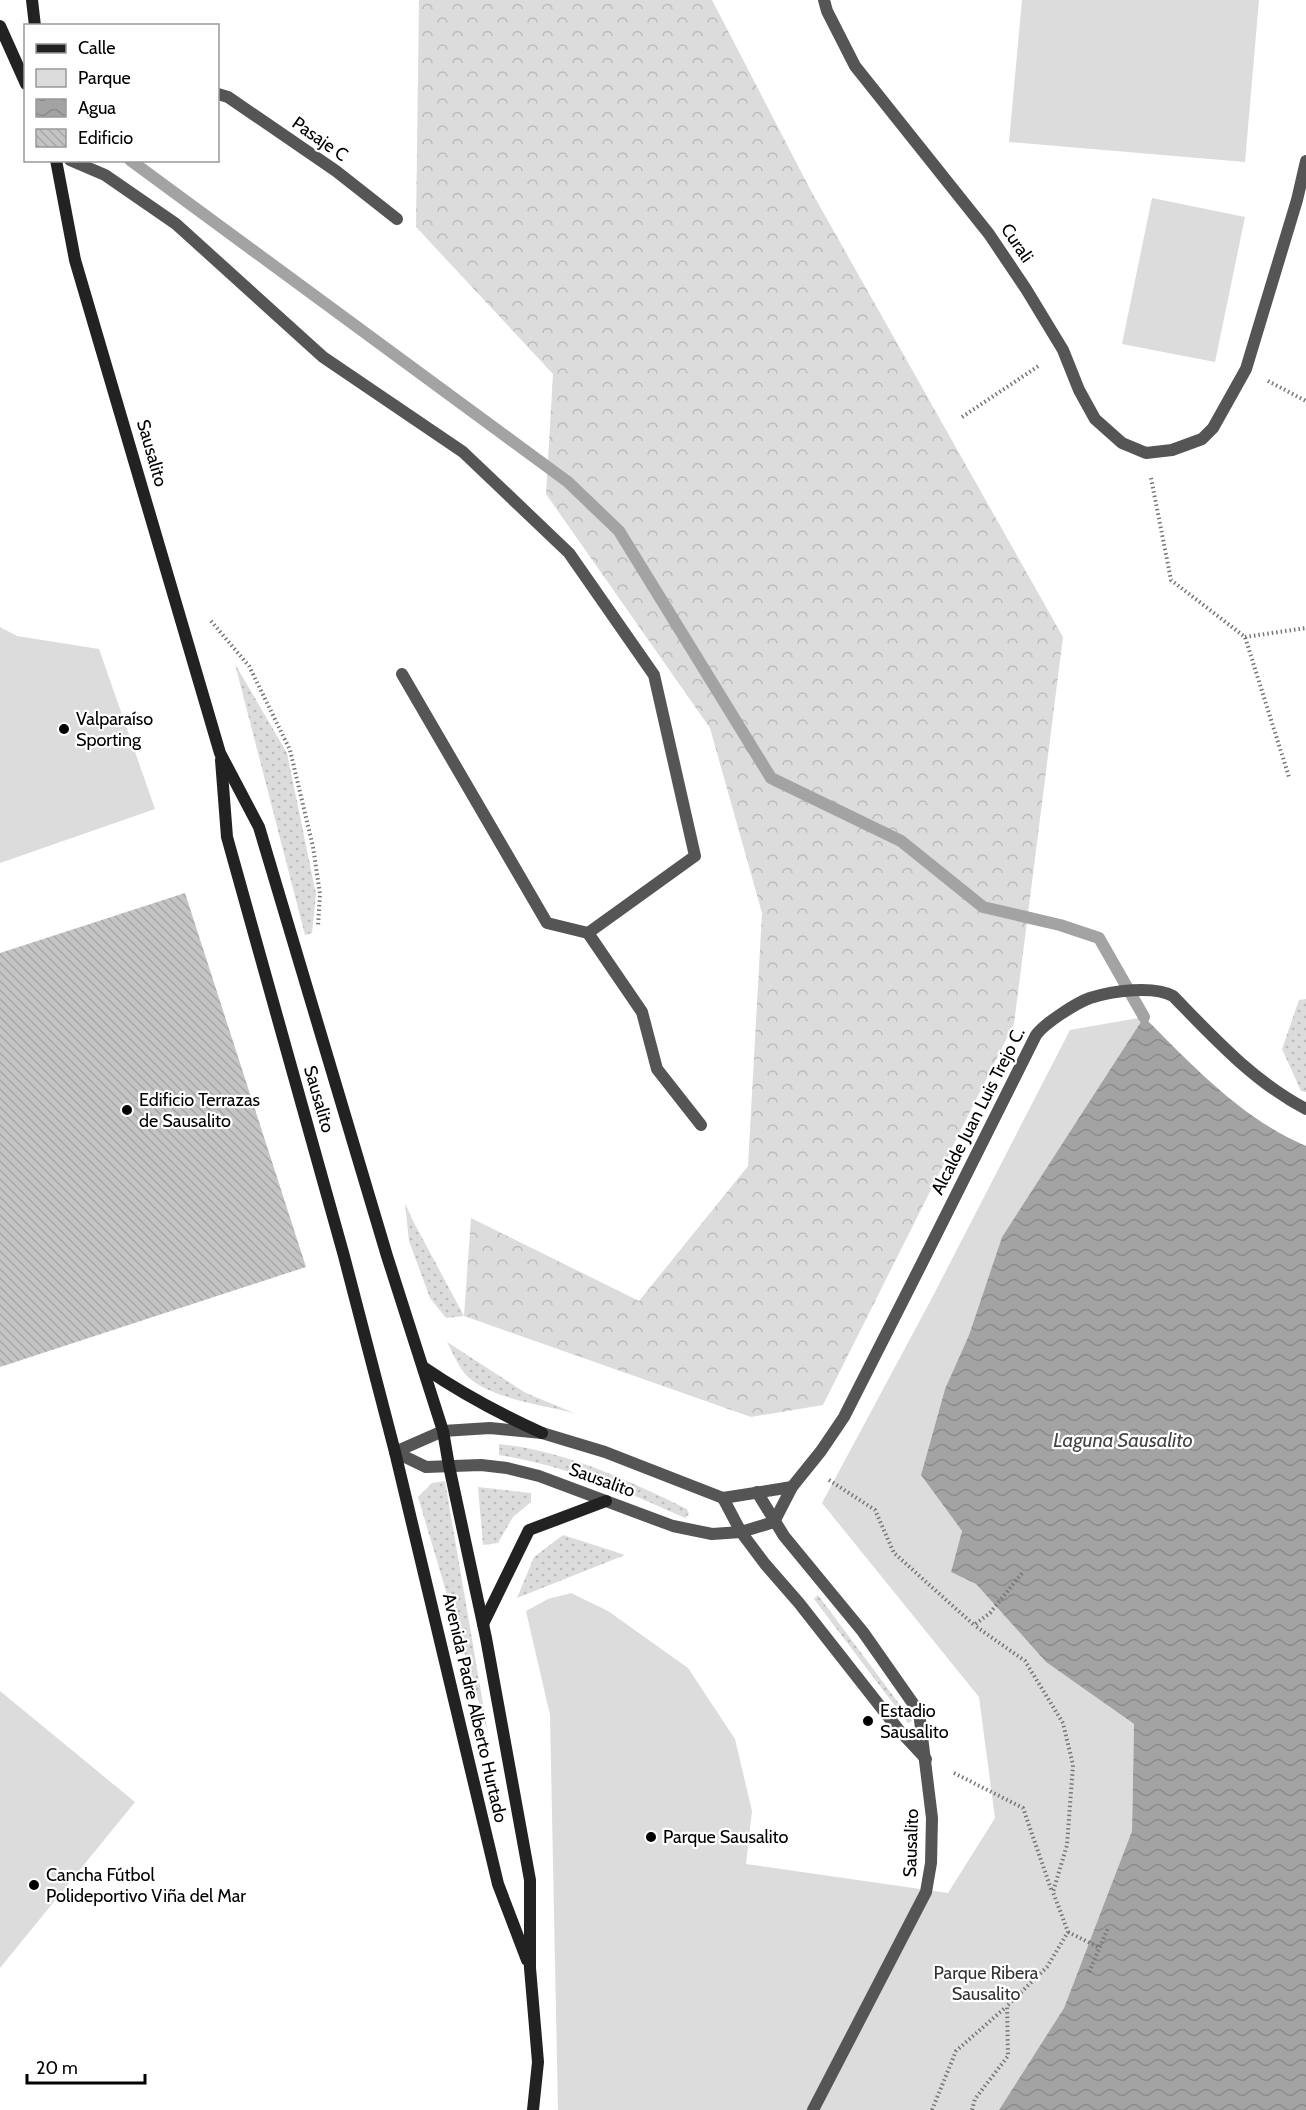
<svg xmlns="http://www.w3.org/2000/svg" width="1306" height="2110" font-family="Cabin,sans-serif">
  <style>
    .grass { fill: url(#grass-dots) }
    .forest { fill: url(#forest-crowns) }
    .park { fill: #dcdcdc }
    .water { fill: url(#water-waves) }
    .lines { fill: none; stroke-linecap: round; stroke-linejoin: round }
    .stream { stroke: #a3a3a3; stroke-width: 12 }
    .building { fill: url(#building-back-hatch) }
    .path { stroke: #777; stroke-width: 4; stroke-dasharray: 1.5 3; stroke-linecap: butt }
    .service { stroke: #555; stroke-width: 12 }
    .minor { stroke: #555; stroke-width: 12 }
    .secondary { stroke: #222; stroke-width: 12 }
    .poi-dot { fill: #000; stroke: #fff; stroke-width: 2 }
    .labels { text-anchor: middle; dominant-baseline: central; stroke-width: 4.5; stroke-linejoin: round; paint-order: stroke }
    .street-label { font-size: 18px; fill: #000; stroke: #fff }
    .poi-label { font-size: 18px; fill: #000; stroke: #fff; text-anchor: start }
    .park-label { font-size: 18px; fill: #333; stroke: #fff }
    .water-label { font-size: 20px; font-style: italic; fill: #444; stroke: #fff }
  </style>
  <defs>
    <pattern id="grass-dots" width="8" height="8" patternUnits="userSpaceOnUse" patternTransform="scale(1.5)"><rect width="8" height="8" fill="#dcdcdc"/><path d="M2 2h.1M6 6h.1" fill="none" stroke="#bbb" stroke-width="1.8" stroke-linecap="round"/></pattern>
    <pattern id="forest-crowns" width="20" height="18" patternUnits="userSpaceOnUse" patternTransform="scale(1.5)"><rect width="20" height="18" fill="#dcdcdc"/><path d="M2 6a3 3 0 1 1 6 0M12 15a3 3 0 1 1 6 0" fill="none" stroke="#bbb"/></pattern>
    <pattern id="water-waves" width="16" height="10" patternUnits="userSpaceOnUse" patternTransform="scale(1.5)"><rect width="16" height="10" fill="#a3a3a3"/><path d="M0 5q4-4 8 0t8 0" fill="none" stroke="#8b8b8b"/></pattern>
    <pattern id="building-back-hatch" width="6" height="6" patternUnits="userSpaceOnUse" patternTransform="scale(1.5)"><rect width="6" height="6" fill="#c4c4c4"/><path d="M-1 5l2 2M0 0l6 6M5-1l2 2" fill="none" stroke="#a7a7a7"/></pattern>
  </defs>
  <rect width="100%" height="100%" fill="#fff"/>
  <g class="grass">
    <path d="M235 664 287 753 316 894 312 933 305 935Z"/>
    <path d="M1306 999V1092L1301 1091 1282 1049 1299 1000Z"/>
    <path d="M405 1203 412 1219 464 1316 446 1318 430 1298 409 1241Z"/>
    <path d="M447 1342 526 1393 574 1413C542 1405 494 1399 469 1378 459 1369 453 1353 447 1342Z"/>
    <path d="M499 1444C566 1451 627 1480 687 1509L689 1514 685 1518C626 1491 563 1465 499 1455Z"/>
    <path d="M445 1481 488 1733 418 1497 432 1483Z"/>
    <path d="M478 1487 531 1493V1502L513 1517 498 1543 483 1545Z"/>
    <path d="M563 1535 625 1555 517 1598 534 1557Z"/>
    <path d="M818 1595 912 1721 908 1723 814 1599Z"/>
  </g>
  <path class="forest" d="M419 0H712L810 189 1063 637 1014 1024 823 1405 751 1417 464 1316 471 1218 639 1301 748 1166 762 913 710 728 546 494 553 374 416 227Z"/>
  <g class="park">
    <path d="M1022 0H1259L1245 162 1009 142Z"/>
    <path d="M1152 198 1245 217 1215 362 1122 344Z"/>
    <path d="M0 627 17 636 99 649 155 809 0 863Z"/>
    <path d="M1144 1017 1002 1237 969 1335 945 1389 921 1475 962 1531 951 1572 976 1584 1046 1662 1134 1724 1132 1831 1064 2008 999 2110H558L550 1715 526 1611 548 1599 571 1593 608 1611 688 1668 735 1739 752 1811 746 1864 948 1893 995 1818 979 1697 822 1503 933 1296 1070 1030Z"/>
    <path d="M0 1691 135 1802 0 1968Z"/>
  </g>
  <path class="water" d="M1144 1017C1193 1066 1242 1119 1306 1146V2110H999L1064 2008 1132 1831 1134 1724 1046 1662 976 1584 951 1572 962 1531 921 1475 945 1389 969 1335 1002 1237Z"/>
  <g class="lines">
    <path class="stream" d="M130 160 568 482 619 531 771 778 901 841 983 907 1060 925 1099 938 1144 1017"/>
  </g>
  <path class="building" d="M185 893 306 1267 0 1367V953Z"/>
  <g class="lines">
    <g class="path">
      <path d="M1268 381 1306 401"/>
      <path d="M962 417 1040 365"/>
      <path d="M1151 478 1171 580 1245 637 1289 777"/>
      <path d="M211 621 249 666 290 750 313 847 320 894 318 926"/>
      <path d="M1245 637 1306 628"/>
      <path d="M829 1480 875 1510 894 1553 974 1625 990 1613 1022 1573"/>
      <path d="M954 1773 1023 1808 1052 1892"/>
      <path d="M1068 1932 1100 1948"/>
      <path d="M1089 1972 1108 1928"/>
      <path d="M932 2110 956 2051 1006 2007"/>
      <path d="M972 2110 975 2099 1008 2056 1007 2006 1047 1967 1068 1932 1053 1892 1067 1845 1073 1765 1063 1723 1025 1661 974 1625"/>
    </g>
    <g class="service">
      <path d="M70 160 105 175 176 224 323 357 463 452 569 553 654 675 695 856 588 933 642 1012 657 1069 701 1125"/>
      <path d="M402 674 547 923 588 933"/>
      <path d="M757 1492 784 1536 863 1632 919 1712 932 1818 931 1863 926 1892 813 2110"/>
      <path d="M723 1498 741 1532 765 1564 799 1603 898 1729 926 1759"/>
    </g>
    <g class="minor">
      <path d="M824 0 827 11 855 66 989 234 1026 289 1063 350 1079 390 1095 419 1122 443 1146 453 1172 450 1202 439 1213 428 1246 369 1297 200 1306 161"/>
      <path d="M218 94 228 97 336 171 397 219"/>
      <path d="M395 1452 426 1467 481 1465 507 1468 539 1476 673 1526 712 1534 741 1532 774 1522 792 1487 821 1451 844 1417 921 1265 1036 1035C1045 1023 1076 1003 1090 998 1112 991 1153 985 1173 996 1213 1037 1254 1082 1306 1109"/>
      <path d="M395 1452 443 1431 490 1428 542 1433 605 1452 723 1498 792 1487"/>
    </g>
    <g class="secondary">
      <path d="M32 0 35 26"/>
      <path d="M0 26 26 84"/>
      <path d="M56 160 75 260 220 753 259 827 387 1256 443 1431 449 1466 486 1638 530 1880V1968L538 2062 533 2110"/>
      <path d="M221 760 227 837 344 1256 395 1452 498 1884 527 1960"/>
      <path d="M423 1367C461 1393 500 1414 542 1433"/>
      <path d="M483 1624 529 1530 606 1501"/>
    </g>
  </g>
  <g class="poi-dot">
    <circle cx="64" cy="729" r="6"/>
    <circle cx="127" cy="1110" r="6"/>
    <circle cx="868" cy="1721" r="6"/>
    <circle cx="651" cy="1837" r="6"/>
    <circle cx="34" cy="1885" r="6"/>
  </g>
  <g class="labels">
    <g class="street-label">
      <text transform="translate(320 139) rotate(35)">Pasaje C</text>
      <text transform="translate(1017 243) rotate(56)">Curali</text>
      <text transform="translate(152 453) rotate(74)">Sausalito</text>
      <text transform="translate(319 1099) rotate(74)">Sausalito</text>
      <text transform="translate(978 1111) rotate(-63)">Alcalde Juan Luis Trejo C.</text>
      <text transform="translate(602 1480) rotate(20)">Sausalito</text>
      <text transform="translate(475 1708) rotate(77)">Avenida Padre Alberto Hurtado</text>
      <text transform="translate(911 1843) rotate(-88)">Sausalito</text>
    </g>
    <g class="poi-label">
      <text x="76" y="719">Valparaíso<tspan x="76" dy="21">Sporting</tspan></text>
      <text x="139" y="1100">Edificio Terrazas<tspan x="139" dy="21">de Sausalito</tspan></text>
      <text x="880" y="1711">Estadio<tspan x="880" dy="21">Sausalito</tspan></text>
      <text x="663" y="1837">Parque Sausalito</text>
      <text x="46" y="1875">Cancha Fútbol<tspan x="46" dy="21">Polideportivo Viña del Mar</tspan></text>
    </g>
    <g class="park-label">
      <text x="986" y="1973">Parque Ribera<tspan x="986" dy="21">Sausalito</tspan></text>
    </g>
    <g class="water-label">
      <text x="1123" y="1440">Laguna Sausalito</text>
    </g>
  </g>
  <rect x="24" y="24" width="195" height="138" fill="#ffffff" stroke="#999999" stroke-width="1.5"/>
  <rect x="36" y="44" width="30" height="9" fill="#222222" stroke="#999999" stroke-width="1.5"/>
  <text x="78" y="54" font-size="18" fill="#000000">Calle</text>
  <rect x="36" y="69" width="30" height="18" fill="#dcdcdc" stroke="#999999" stroke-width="1.5"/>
  <text x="78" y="84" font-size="18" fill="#000000">Parque</text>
  <rect x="36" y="99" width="30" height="18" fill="url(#water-waves)" stroke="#999999" stroke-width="1.5"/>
  <text x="78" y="114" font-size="18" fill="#000000">Agua</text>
  <rect x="36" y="129" width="30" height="18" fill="url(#building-back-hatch)" stroke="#999999" stroke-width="1.5"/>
  <text x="78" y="144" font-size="18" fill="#000000">Edificio</text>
  <path d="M27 2074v9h118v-9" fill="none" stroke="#000000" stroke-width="3"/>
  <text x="36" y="2074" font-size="18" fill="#000000" stroke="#ffffff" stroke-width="4.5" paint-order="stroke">20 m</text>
</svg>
